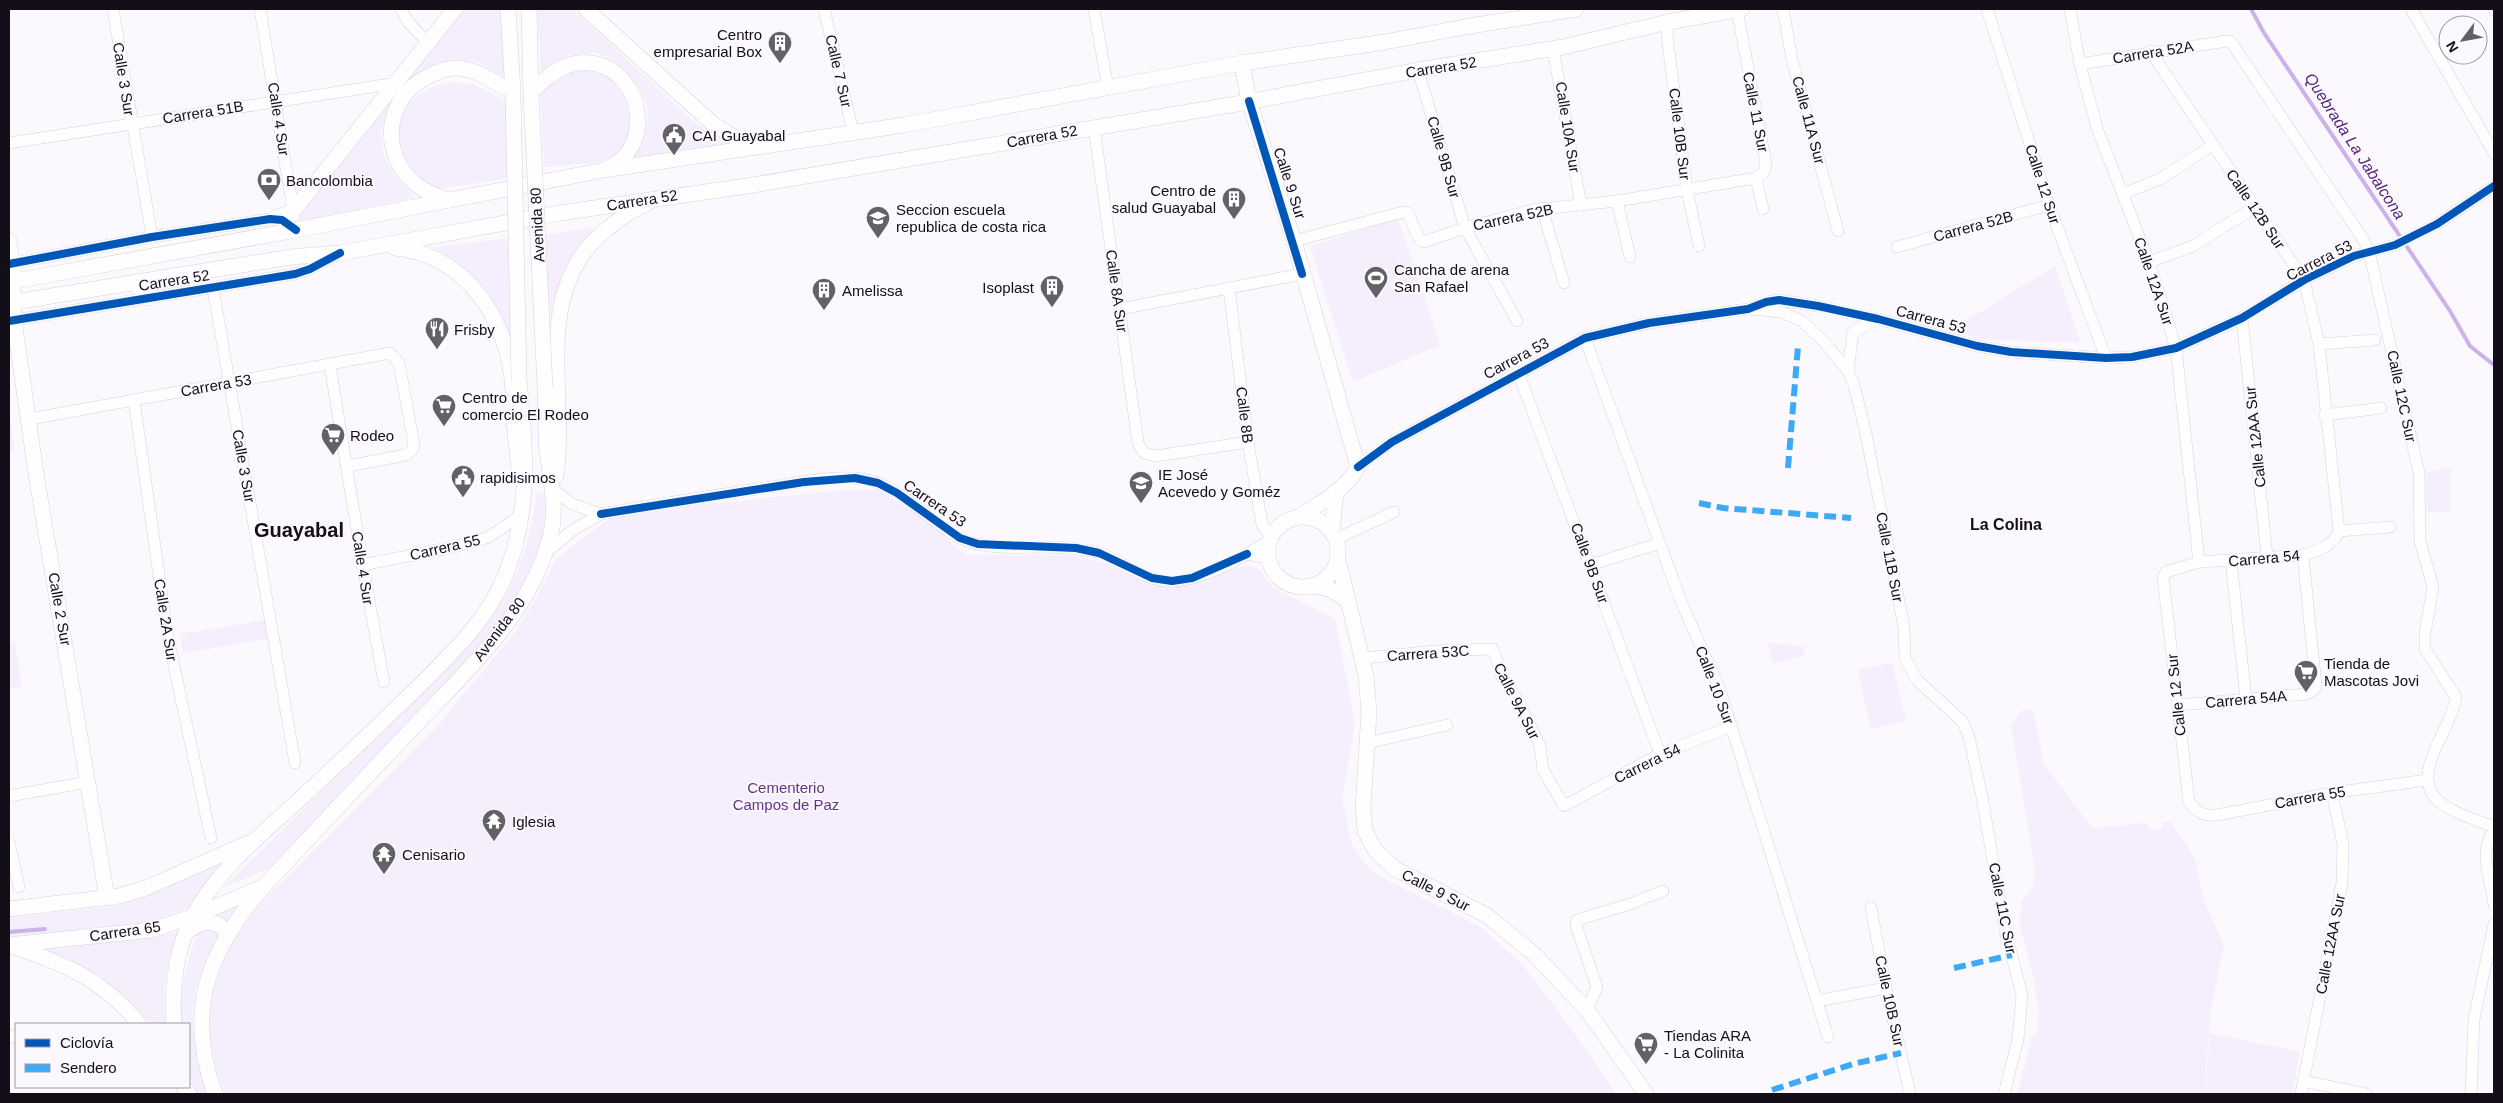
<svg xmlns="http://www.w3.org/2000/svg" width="2503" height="1103" font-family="Arial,sans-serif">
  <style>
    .green { fill: #f5eefc }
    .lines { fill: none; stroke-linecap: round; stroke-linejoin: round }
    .stream { stroke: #cdb2e9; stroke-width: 4 }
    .minor-casing { stroke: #d6d3da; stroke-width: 12 }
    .major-casing { stroke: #d6d3da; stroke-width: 16 }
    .minor { stroke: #fefeff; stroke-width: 11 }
    .major { stroke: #fefeff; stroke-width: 15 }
    .major-bridge-casing { stroke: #d6d3da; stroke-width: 16; stroke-linecap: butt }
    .major-bridge { stroke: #fefeff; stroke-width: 15 }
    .quiet { stroke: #3fa9f5; stroke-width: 6; stroke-dasharray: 12 6; stroke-linecap: butt }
    .cycleway-casing { stroke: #fbf8fe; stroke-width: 11 }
    .cycleway { stroke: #0057b8; stroke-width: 8 }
    .labels { text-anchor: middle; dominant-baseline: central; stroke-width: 4; stroke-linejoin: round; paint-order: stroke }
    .poi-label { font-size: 15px; fill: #130e18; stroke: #fbf8fe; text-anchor: start }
    .street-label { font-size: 15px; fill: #130e18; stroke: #fbf8fe }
    .park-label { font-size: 15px; fill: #64328d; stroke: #fbf8fe }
    .water-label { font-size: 16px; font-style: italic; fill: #58247f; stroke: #fbf8fe }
    .neighbourhood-label { font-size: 16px; font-weight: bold; fill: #130e18; stroke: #fbf8fe }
    .district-label { font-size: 20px; font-weight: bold; fill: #130e18; stroke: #fbf8fe }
  </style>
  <rect width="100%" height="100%" fill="#fbf9fd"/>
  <g class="green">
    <path d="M465 9H503L506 78 478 62 458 61 412 80 387 112 381 128 383 152 393 174 415 198 300 222 299 214Z"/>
    <path d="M537 9H573L693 121 736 149 631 161C639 146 648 132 648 114 648 91 615 50 589 53 571 55 556 65 541 74Z"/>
    <path d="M590 70C596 73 607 75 611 80 630 98 642 144 613 159 606 163 556 166 544 167L540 92 569 71Z"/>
    <path d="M450 82 473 84 507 102 509 178 432 190C424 182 410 173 404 163 401 160 401 153 399 149 388 112 418 88 450 82Z"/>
    <path d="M1398 218 1440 345 1353 382 1310 246Z"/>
    <path d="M594 228C567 262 561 276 550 317L544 235Z"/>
    <path d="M510 238 514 349 471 277 453 259 432 247Z"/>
    <path d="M2055 266 2080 342 1983 340 1960 332 1964 322Z"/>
    <path d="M9 415 15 452 9 453Z"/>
    <path d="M2451 467V512H2427L2426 473Z"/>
    <path d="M879 490 927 521 965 555H1071L1189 582 1249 565 1261 571 1273 588 1335 619 1355 723 1342 799 1352 844 1365 864 1379 876 1479 926 1521 963 1567 1023 1616 1094H223L209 1037 211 997 228 946 255 909 433 731 513 635 536 598 556 559 612 516 636 511 835 491Z"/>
    <path d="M537 492 547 495 541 547 523 589 510 610 468 662 269 869 224 887 460 654C476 633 497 613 509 589 525 558 532 526 537 492Z"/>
    <path d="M265 620 268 639 183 653 180 634Z"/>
    <path d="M15 642 22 687 9 689V643Z"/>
    <path d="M1768 642 1805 647 1803 656 1773 663Z"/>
    <path d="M1892 663 1906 721 1871 729 1858 670Z"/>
    <path d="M2022 710H2033L2044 764 2092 828 2148 823 2149 830 2163 829V822H2171L2189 848 2196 862 2203 899 2224 945 2211 1009 2204 1094H2017L2032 1038 2036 1034 2039 1014 2033 974 2020 927 2021 901 2033 887 2035 868 2011 725Z"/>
    <path d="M221 859 191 907 138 925 9 940V918L119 905 175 883Z"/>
    <path d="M245 902 228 925 205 918Z"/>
    <path d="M210 928 220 934C213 950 205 965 199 980 185 1018 197 1058 209 1094H196L189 1073V1024H181C178 992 187 963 197 932Z"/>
    <path d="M178 932C165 967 162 988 165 1024H151L130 1001 101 976 39 948 147 938Z"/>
    <path d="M2210 1033 2300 1052 2292 1094H2205Z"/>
  </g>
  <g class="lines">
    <g class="stream">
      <path d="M2251 9 2264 33 2450 311 2470 346 2494 365"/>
      <path d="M9 932 45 929"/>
    </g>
    <defs>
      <g id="minor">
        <path d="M113 9 152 237"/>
        <path d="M260 9 294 216"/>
        <path d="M401 9 408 22 428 43"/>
        <path d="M824 9 853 132"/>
        <path d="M1094 9 1108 88"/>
        <path d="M1783 9 1792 59 1838 231"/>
        <path d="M1987 9 2049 205 2106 358"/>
        <path d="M2070 9 2080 64 2097 128 2149 262 2176 348 2199 562"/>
        <path d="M2411 9 2494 153"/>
        <path d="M2494 9V10"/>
        <path d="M1668 22 1667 36 1687 190 1699 246"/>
        <path d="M1553 49 1581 205"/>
        <path d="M2150 51 2304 280 2319 344 2339 531C2333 546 2318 551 2303 555L2199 562 2166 572 2163 577 2189 802C2197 813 2204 816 2217 815L2332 793 2427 780"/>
        <path d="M2080 64 2227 41 2231 42 2363 239 2369 251 2419 473 2420 541 2433 587 2425 633V649L2456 697C2454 712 2447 723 2441 737 2408 800 2442 807 2494 827"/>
        <path d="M1418 70 1465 228 1517 321"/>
        <path d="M1094 127 1138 443 1144 453 1156 456 1248 442"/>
        <path d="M9 143 397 83"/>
        <path d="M1756 178 1763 209"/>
        <path d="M2123 194 2160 179 2213 145"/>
        <path d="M1617 201 1630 257"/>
        <path d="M1542 208 1564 283"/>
        <path d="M1294 241 1403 212 1408 213 1419 239 1423 242 1465 228 1532 210 1617 201 1756 178 1764 172 1766 163 1737 10"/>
        <path d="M1897 247 2049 205"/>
        <path d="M2149 262 2193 246 2255 207"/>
        <path d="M9 264 152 237 270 219 282 220 296 230"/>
        <path d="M213 288 295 763"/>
        <path d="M1229 288 1248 442 1262 524 1271 538"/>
        <path d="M1120 309 1302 274"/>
        <path d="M1751 309 1781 312 1802 321 1825 343 1848 371 1854 385 1866 434 1904 627 1905 658 1917 680 1963 722 1969 737 1982 797 2005 930 2022 995 2018 1039 2004 1094"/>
        <path d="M2242 318 2267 556"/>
        <path d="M9 321 295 274 310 269 336 255"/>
        <path d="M1585 338 1682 604 1719 687 1828 1037"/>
        <path d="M2319 344 2375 340"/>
        <path d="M330 365C347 471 364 577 384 682"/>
        <path d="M1848 371 1853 332 1878 319"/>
        <path d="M1518 372 1660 754"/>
        <path d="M134 400 168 638 211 838"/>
        <path d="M2325 415 2381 408"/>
        <path d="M30 419 390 353 399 363 414 444 412 450 406 455 348 466"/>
        <path d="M1358 467 1392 442 1585 338 1649 323 1748 309 1766 302 1779 300 1818 306 1878 319 1977 346 2011 352 2106 358 2132 357 2176 348 2242 318 2304 280 2354 256 2395 245 2437 224 2494 186"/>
        <path d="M554 490 572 504 601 514C653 505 705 497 757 489 789 485 823 476 855 478 896 480 924 518 958 537 991 555 1042 543 1078 549 1085 550 1093 551 1100 553 1124 562 1147 583 1173 581 1208 579 1241 558 1270 540"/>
        <path d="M2339 531 2390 527"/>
        <path d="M1336 539 1394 512"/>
        <path d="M545 553 573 530 601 514"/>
        <path d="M1247 554 1269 558"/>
        <path d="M2231 561 2246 699"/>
        <path d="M362 565 458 546 489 537 521 515"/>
        <path d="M1590 565 1660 543"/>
        <path d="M1363 658 1436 651 1493 649 1502 677 1519 702 1540 746 1543 770 1564 806 1660 754 1732 726"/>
        <path d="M2178 705 2307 694 2314 690 2316 686 2303 555"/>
        <path d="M1367 743 1447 725"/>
        <path d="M9 796 88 782"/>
        <path d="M2494 831C2477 853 2492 880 2494 905"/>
        <path d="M9 842 19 887"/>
        <path d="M1871 908 1886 988 1910 1094"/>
        <path d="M1817 1001 1886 988"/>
        <path d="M1587 1010 1597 987 1576 925 1577 920 1630 904 1663 891"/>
        <path d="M9 1035 16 1038"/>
        <path d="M2303 1081 2366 1094"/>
        <path d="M2301 1094 2342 883 2343 844 2332 793"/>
        <path d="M2471 1094 2474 1019 2494 924"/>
      </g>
      <g id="major">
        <path d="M508 9 513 93"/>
        <path d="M529 9 531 94"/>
        <path d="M586 9 713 124 743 143 759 145"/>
        <path d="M1242 63 1249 101 1294 241 1358 467C1346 490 1320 503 1299 517"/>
        <path d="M531 94C541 83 550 73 564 67 620 44 660 116 624 157 620 162 613 165 608 168"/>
        <path d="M449 200C434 195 420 190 409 178 379 145 388 95 429 76 437 72 448 67 458 68 478 70 496 82 513 93"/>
        <path d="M276 218 293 211 455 9"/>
        <path d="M9 241 12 263 14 320 37 480 107 898"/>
        <path d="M395 248C468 255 508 321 513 389"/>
        <path d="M9 282 296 230 604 170 904 125 1242 63 1385 42 1464 27 1576 9"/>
        <path d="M134 282 148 298"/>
        <path d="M9 303 291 257 340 253 560 213 747 186 1242 103 1418 70 1563 47 1668 22 1742 9"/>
        <path d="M514 422 519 471"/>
        <path d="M556 476C568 393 530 289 607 229 619 219 633 209 648 203"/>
        <circle cx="1303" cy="552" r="35"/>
        <path d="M1332 533 1336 491"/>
        <path d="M1338 559 1366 675 1369 712 1363 807 1365 831 1375 850 1395 869 1486 915 1534 954 1587 1010 1646 1094"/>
        <path d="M1313 586 1330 589 1348 601"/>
        <path d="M9 909 119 896 146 888 248 843"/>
        <path d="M191 929C203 920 220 919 227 935"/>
        <path d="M9 945 151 930 192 917 260 888"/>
        <path d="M15 947C65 964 105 981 139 1024"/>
        <path d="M174 1024C171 989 176 950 192 918 217 870 262 834 301 798 343 759 385 720 425 680 457 648 488 618 505 576 531 513 526 446 519 380"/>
        <path d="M184 1087 189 1094"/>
        <path d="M215 1094C185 1010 207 952 264 886 312 835 360 783 409 732 462 675 527 619 549 541 558 511 551 482 547 451 545 430 546 408 545 387"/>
      </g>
    </defs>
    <use href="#minor" class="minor-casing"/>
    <use href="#major" class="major-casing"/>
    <use href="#minor" class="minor"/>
    <use href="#major" class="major"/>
    <defs>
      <g id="major-bridge">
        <path d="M513 93 519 380"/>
        <path d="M531 94 545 387"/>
      </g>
    </defs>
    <use href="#major-bridge" class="major-bridge-casing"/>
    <use href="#major-bridge" class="major-bridge"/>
    <g class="quiet">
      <path d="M1788 468 1798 346"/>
      <path d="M1699 503 1723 508 1851 518"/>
      <path d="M1954 968 2012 955"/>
      <path d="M1772 1090 1853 1064 1901 1053"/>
    </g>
    <defs>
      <g id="cycleway">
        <path d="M1249 101 1302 274"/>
        <path d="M9 264 152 237 270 219 282 220 296 230"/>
        <path d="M9 321 295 274 310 269 340 253"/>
        <path d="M1358 467 1392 442 1585 338 1649 323 1748 309 1766 302 1779 300 1818 306 1878 319 1977 346 2011 352 2106 358 2132 357 2176 348 2242 318 2304 280 2354 256 2395 245 2437 224 2494 186"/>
        <path d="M601 514 804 482 855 478 878 483 897 493 960 538 978 544 1076 548 1099 553 1152 578 1172 581 1192 578 1247 554"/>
      </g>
    </defs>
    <use href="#cycleway" class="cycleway-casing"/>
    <use href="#cycleway" class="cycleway"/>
  </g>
  <defs>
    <symbol id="building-pin" viewBox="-11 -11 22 30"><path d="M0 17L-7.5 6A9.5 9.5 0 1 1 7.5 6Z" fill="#646068" stroke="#fbf8fe"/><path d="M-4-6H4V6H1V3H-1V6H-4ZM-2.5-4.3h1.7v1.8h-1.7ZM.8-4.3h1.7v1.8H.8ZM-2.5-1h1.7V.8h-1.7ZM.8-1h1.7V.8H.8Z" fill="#fff"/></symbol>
    <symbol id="civic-pin" viewBox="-11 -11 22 30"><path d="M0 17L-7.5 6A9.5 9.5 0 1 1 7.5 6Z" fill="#646068" stroke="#fbf8fe"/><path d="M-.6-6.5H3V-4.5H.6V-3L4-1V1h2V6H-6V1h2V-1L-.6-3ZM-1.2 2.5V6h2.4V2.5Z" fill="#fff"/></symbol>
    <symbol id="bank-pin" viewBox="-11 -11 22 30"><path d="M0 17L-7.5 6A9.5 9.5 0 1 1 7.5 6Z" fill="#646068" stroke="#fbf8fe"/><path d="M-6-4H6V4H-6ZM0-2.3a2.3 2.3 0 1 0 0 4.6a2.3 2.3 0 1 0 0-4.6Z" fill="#fff"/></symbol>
    <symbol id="university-pin" viewBox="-11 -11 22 30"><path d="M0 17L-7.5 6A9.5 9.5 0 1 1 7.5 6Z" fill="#646068" stroke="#fbf8fe"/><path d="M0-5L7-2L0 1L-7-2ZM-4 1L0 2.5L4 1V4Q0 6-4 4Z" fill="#fff"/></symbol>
    <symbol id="stadium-pin" viewBox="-11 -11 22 30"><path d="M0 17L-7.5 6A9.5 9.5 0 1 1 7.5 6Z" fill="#646068" stroke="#fbf8fe"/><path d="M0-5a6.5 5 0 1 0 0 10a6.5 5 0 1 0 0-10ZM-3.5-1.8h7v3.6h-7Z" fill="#fff"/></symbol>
    <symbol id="restaurant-pin" viewBox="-11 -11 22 30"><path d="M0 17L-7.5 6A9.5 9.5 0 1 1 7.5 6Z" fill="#646068" stroke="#fbf8fe"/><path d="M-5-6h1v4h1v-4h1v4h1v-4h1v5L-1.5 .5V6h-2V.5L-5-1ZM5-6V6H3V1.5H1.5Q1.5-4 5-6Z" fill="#fff"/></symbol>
    <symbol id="supermarket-pin" viewBox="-11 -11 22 30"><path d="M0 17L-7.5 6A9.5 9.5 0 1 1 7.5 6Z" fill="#646068" stroke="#fbf8fe"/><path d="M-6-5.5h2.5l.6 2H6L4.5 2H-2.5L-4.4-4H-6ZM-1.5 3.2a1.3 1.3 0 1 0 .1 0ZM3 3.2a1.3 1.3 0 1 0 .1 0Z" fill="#fff"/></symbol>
    <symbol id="school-pin" viewBox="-11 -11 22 30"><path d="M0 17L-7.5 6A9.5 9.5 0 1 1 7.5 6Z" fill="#646068" stroke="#fbf8fe"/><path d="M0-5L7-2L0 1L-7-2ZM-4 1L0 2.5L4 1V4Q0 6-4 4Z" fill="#fff"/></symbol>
    <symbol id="temple-pin" viewBox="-11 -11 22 30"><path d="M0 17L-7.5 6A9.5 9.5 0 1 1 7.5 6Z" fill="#646068" stroke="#fbf8fe"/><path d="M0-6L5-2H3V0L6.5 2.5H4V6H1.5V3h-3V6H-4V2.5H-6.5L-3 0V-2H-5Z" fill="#fff"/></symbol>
  </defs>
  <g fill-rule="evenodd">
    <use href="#building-pin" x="766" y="29" width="28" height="38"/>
    <use href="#civic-pin" x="660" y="121" width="28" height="38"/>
    <use href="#bank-pin" x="255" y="166" width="28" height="38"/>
    <use href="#building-pin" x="1220" y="185" width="28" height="38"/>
    <use href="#university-pin" x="864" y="204" width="28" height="38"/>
    <use href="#stadium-pin" x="1362" y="264" width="28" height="38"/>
    <use href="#building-pin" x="1038" y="273" width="28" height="38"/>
    <use href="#building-pin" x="810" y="276" width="28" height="38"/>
    <use href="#restaurant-pin" x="423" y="315" width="28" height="38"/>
    <use href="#supermarket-pin" x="430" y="392" width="28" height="38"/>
    <use href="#supermarket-pin" x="319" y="421" width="28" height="38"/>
    <use href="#civic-pin" x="449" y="463" width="28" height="38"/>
    <use href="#school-pin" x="1127" y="469" width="28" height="38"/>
    <use href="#supermarket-pin" x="2292" y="658" width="28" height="38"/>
    <use href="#temple-pin" x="480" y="807" width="28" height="38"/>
    <use href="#temple-pin" x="370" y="840" width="28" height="38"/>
    <use href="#supermarket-pin" x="1632" y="1030" width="28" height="38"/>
  </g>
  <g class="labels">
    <g class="poi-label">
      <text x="762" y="34" text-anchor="end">Centro<tspan x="762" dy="17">empresarial Box</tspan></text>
      <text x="692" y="135">CAI Guayabal</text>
      <text x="286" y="180">Bancolombia</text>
      <text x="1216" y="190" text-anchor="end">Centro de<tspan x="1216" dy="17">salud Guayabal</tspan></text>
      <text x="896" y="209">Seccion escuela<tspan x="896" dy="17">republica de costa rica</tspan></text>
      <text x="1394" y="269">Cancha de arena<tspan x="1394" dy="17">San Rafael</tspan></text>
      <text x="1034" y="287" text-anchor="end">Isoplast</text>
      <text x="842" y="290">Amelissa</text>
      <text x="454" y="329">Frisby</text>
      <text x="462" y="397">Centro de<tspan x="462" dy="17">comercio El Rodeo</tspan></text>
      <text x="350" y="435">Rodeo</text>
      <text x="1158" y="474">IE José<tspan x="1158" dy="17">Acevedo y Goméz</tspan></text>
      <text x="480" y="477">rapidisimos</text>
      <text x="2324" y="663">Tienda de<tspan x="2324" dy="17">Mascotas Jovi</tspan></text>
      <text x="512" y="821">Iglesia</text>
      <text x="402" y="854">Cenisario</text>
      <text x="1664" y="1035">Tiendas ARA<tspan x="1664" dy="17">- La Colinita</tspan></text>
    </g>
    <g class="street-label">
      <text transform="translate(2153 52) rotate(-9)">Carrera 52A</text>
      <text transform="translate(1441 67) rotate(-9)">Carrera 52</text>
      <text transform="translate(839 71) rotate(77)">Calle 7 Sur</text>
      <text transform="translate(124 79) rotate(81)">Calle 3 Sur</text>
      <text transform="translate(203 112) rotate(-9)">Carrera 51B</text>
      <text transform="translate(1756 112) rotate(79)">Calle 11 Sur</text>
      <text transform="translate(279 119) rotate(81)">Calle 4 Sur</text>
      <text transform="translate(1809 120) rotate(75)">Calle 11A Sur</text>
      <text transform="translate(1568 127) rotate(81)">Calle 10A Sur</text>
      <text transform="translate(1680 134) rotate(83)">Calle 10B Sur</text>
      <text transform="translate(1042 136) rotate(-10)">Carrera 52</text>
      <text transform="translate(1444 157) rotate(74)">Calle 9B Sur</text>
      <text transform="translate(1290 183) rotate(72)">Calle 9 Sur</text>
      <text transform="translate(2043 184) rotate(72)">Calle 12 Sur</text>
      <text transform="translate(642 200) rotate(-9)">Carrera 52</text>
      <text transform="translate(2256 209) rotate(56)">Calle 12B Sur</text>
      <text transform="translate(1513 217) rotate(-12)">Carrera 52B</text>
      <text transform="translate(537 225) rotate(-93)">Avenida 80</text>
      <text transform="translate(1973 226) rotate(-15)">Carrera 52B</text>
      <text transform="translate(2319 260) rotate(-27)">Carrera 53</text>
      <text transform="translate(174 280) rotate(-9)">Carrera 52</text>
      <text transform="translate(2154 281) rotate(71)">Calle 12A Sur</text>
      <text transform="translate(1117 291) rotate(82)">Calle 8A Sur</text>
      <text transform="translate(1931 319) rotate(15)">Carrera 53</text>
      <text transform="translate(1516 358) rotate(-28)">Carrera 53</text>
      <text transform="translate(216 385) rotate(-10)">Carrera 53</text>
      <text transform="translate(2402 396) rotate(78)">Calle 12C Sur</text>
      <text transform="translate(1245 415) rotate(83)">Calle 8B</text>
      <text transform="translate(2255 437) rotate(-96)">Calle 12AA Sur</text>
      <text transform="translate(244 466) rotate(80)">Calle 3 Sur</text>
      <text transform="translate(935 503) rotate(34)">Carrera 53</text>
      <text transform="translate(445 547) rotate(-13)">Carrera 55</text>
      <text transform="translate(1890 557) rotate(79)">Calle 11B Sur</text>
      <text transform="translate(2264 558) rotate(-5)">Carrera 54</text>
      <text transform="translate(1590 563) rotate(70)">Calle 9B Sur</text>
      <text transform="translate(363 568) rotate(81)">Calle 4 Sur</text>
      <text transform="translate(60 609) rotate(80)">Calle 2 Sur</text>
      <text transform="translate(166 620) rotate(81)">Calle 2A Sur</text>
      <text transform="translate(499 629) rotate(-53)">Avenida 80</text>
      <text transform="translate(1428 653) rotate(-4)">Carrera 53C</text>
      <text transform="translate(1715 685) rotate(69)">Calle 10 Sur</text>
      <text transform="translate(2176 695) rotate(-96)">Calle 12 Sur</text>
      <text transform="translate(2246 699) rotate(-5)">Carrera 54A</text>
      <text transform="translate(1517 701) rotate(63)">Calle 9A Sur</text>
      <text transform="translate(1647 763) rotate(-26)">Carrera 54</text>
      <text transform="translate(2310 797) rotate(-10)">Carrera 55</text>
      <text transform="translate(1436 890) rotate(27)">Calle 9 Sur</text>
      <text transform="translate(2003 908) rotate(79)">Calle 11C Sur</text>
      <text transform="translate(125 931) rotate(-8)">Carrera 65</text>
      <text transform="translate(2330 944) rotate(-79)">Calle 12AA Sur</text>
      <text transform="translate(1890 1001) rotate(78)">Calle 10B Sur</text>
    </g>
    <g class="park-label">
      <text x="786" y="787">Cementerio<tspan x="786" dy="17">Campos de Paz</tspan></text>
    </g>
    <g class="water-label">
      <text transform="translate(2355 146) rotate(57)">Quebrada La Jabalcona</text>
    </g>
    <g class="neighbourhood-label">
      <text x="2006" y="524">La Colina</text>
    </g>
    <g class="district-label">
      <text x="299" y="530">Guayabal</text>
    </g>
  </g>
  <rect width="2503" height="1103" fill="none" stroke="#130e18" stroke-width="20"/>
  <rect x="15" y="1023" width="175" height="65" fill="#fbf8fe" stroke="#9e9aa2"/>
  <rect x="25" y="1039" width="25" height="8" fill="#0057b8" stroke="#9e9aa2"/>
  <text x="60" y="1048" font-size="15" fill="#130e18">Ciclovía</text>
  <rect x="25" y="1064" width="25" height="8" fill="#3fa9f5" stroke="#9e9aa2"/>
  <text x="60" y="1073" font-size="15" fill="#130e18">Sendero</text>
  <g transform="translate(2463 40) rotate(238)"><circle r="24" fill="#fbf8fe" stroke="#9e9aa2"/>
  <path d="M0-4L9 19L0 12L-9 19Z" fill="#646068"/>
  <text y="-8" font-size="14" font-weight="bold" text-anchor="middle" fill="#130e18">N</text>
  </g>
</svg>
